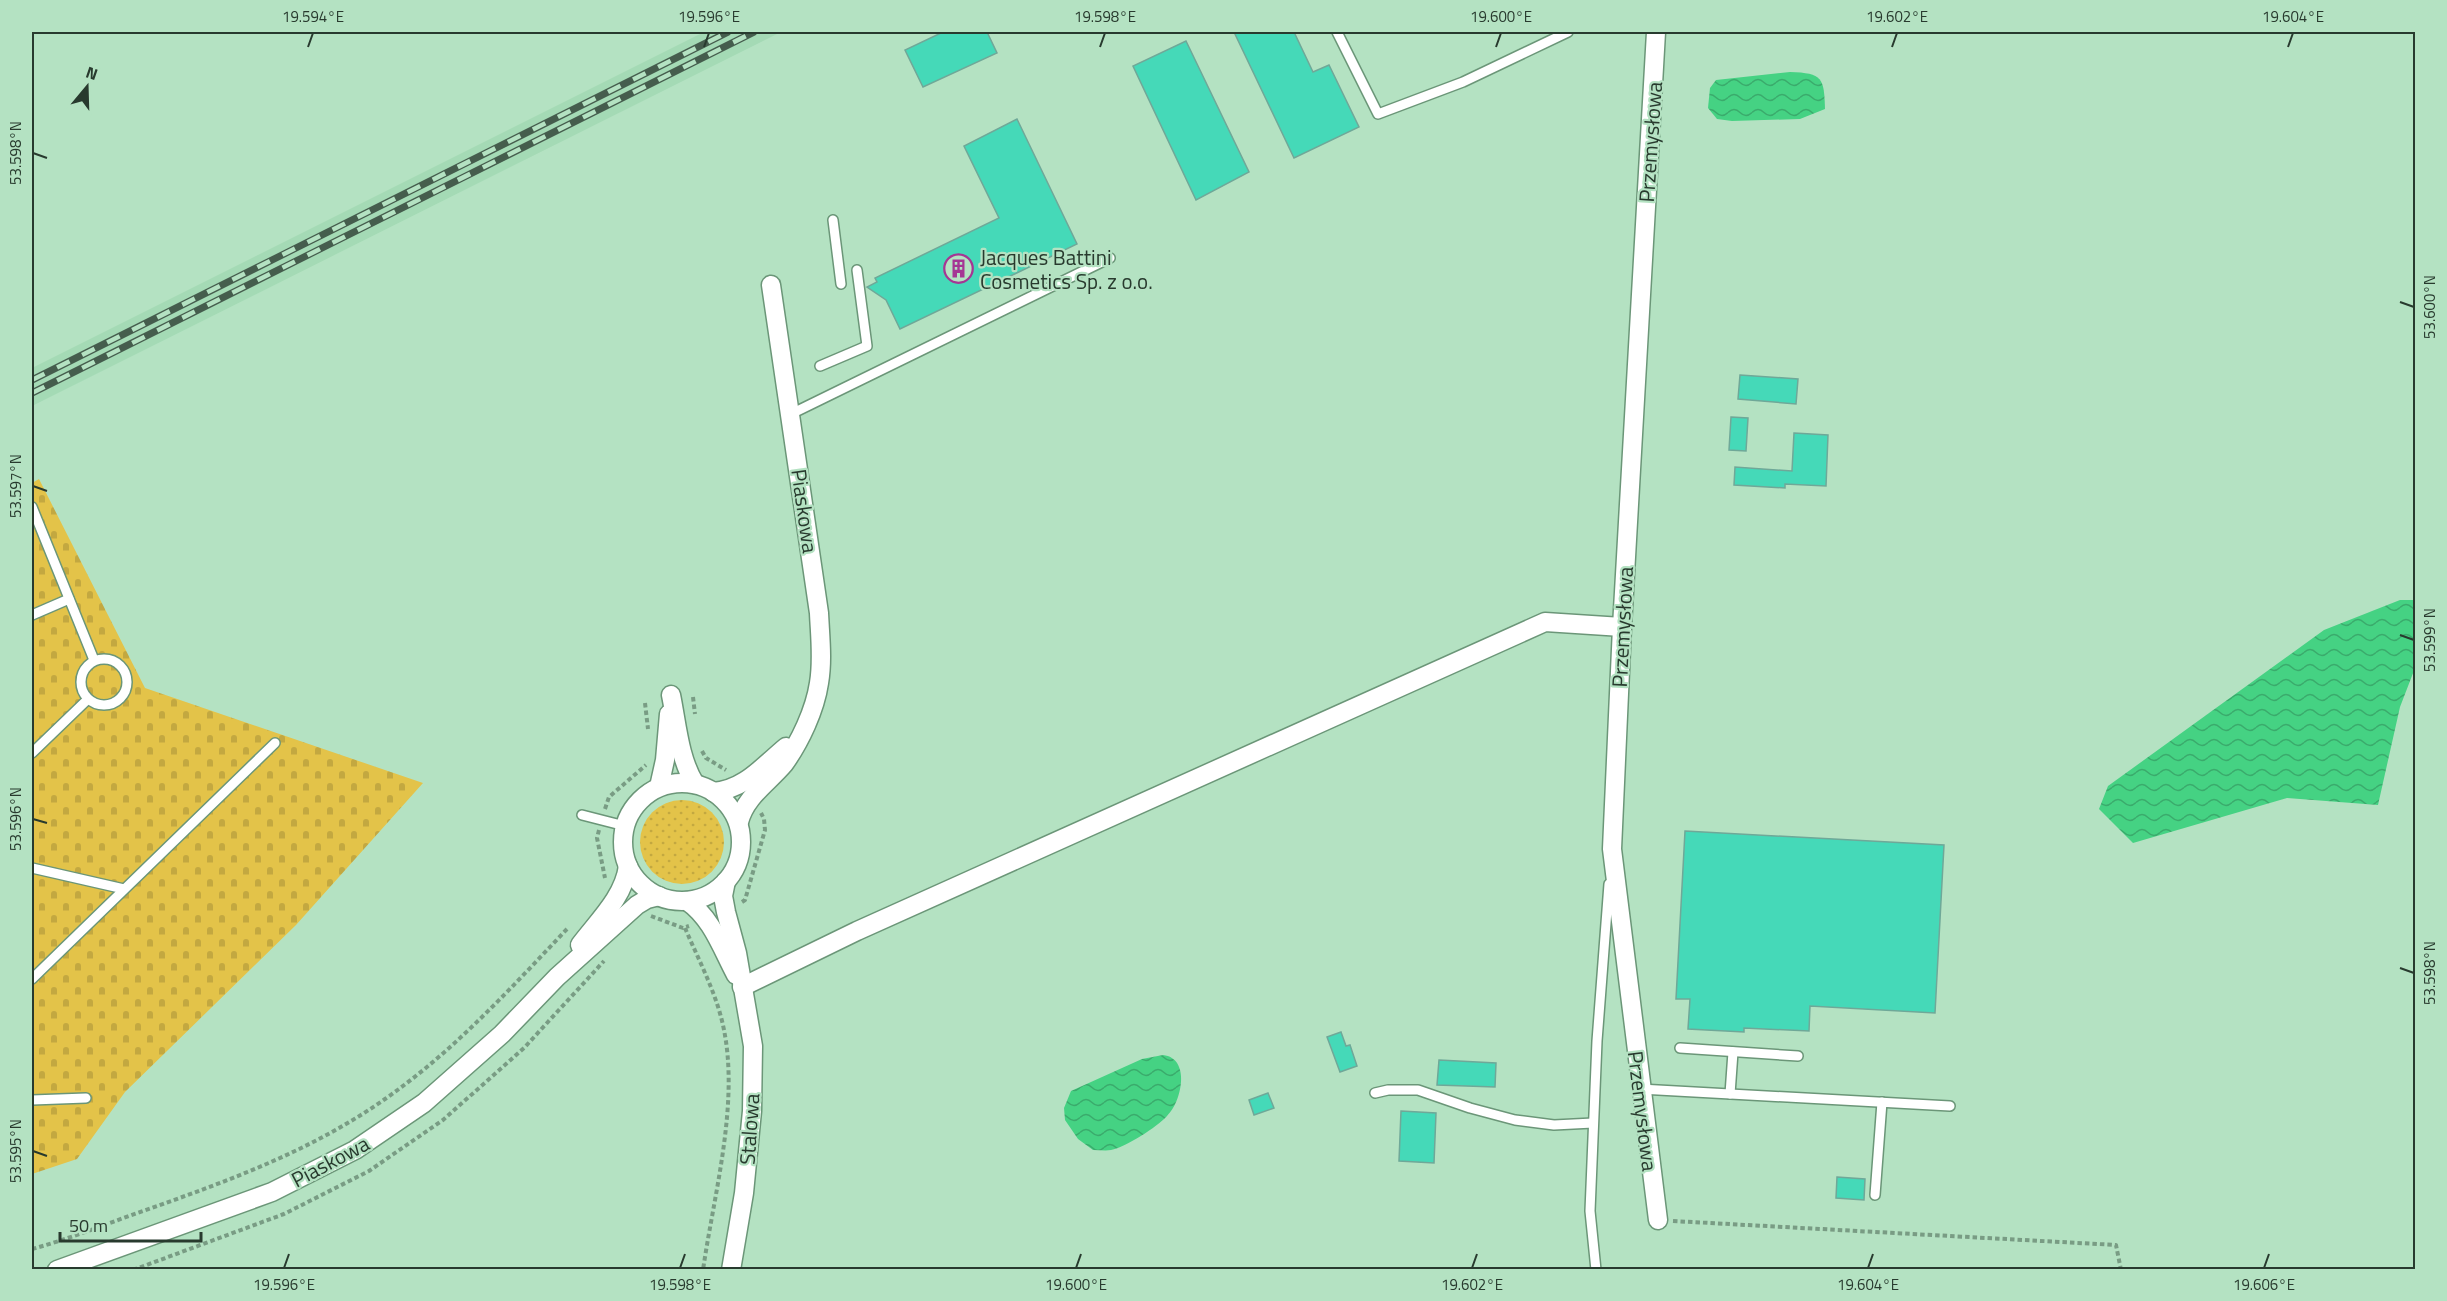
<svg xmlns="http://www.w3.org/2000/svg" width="2447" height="1301" font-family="'Titillium Web',sans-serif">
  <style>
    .built { fill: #a4dab5 }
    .grass { fill: url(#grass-dots) }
    .cemetery { fill: url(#cemetery-stones) }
    .water { fill: url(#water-waves) }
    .building { fill: #45d9b8; stroke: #6fa898; stroke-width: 1.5 }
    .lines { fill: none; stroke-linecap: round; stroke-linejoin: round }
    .service-casing { stroke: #6b9678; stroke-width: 12 }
    .minor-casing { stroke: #6b9678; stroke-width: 21 }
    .path { stroke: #799c84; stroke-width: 4; stroke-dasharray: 4.5 3; stroke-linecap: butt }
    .service { stroke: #fff; stroke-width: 9 }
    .minor { stroke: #fff; stroke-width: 18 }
    .rail-casing { stroke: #455d4d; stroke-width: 7 }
    .rail { stroke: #b4e2c2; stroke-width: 4.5; stroke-dasharray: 14; stroke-linecap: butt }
    .ticks { fill: none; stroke: #283a2e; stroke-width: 2 }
    .labels { text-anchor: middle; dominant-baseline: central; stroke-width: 4.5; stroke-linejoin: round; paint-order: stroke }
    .street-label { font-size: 21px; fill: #283a2e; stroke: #b4e2c2 }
    .poi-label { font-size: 21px; fill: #283a2e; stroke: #b4e2c2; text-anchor: start }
    .neatline { fill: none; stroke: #283a2e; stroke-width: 2 }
    .ticks-label { font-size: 15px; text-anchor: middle; fill: #283a2e }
  </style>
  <defs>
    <pattern id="grass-dots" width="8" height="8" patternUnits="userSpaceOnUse" patternTransform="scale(1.5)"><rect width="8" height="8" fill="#e3c349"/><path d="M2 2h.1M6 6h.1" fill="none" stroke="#c3a840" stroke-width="1.8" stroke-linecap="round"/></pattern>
    <pattern id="cemetery-stones" width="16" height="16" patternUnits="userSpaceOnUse" patternTransform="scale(1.5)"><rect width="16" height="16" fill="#e3c349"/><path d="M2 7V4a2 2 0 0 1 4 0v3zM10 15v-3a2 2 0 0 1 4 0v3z" fill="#c3a840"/></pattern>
    <pattern id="water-waves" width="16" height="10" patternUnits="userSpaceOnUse" patternTransform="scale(1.5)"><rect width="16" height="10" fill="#45d283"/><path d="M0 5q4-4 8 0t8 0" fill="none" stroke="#3aab6c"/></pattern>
  </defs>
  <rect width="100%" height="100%" fill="#b4e2c2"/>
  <path class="built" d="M704 32H781L32 406V368Z"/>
  <circle class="grass" cx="682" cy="842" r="42"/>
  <path class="cemetery" d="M39 479 145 688 423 783 296 925 125 1092 77 1159 32 1174V483Z"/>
  <g class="water">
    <path d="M1790 72C1823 73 1824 78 1825 109L1800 119 1732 121 1717 119 1708 108 1710 88 1716 80Z"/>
    <path d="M2400 600H2415V668L2400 707 2378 805 2287 798 2133 843 2099 809 2108 786 2324 630Z"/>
    <path d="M1163 1055C1191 1058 1182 1102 1167 1116 1157 1127 1126 1147 1111 1150 1106 1151 1099 1150 1093 1150L1078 1139 1065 1120 1064 1108 1071 1091 1142 1059Z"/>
  </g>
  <g class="building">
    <path d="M943 32H987L997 53 923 87 905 50Z"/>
    <path d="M1234 32H1294L1313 72 1329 65 1359 127 1294 158Z"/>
    <path d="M1186 41 1249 172 1196 200 1133 66Z"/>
    <path d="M1017 119 1077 244 900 329 886 300 867 287 877 282 875 278 999 218 964 146Z"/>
    <path d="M1740 375 1798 379 1796 404 1738 399Z"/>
    <path d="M1731 417 1748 418 1746 451 1729 450Z"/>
    <path d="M1794 433 1828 435 1826 486 1785 484V488L1734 485 1735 467 1792 471Z"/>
    <path d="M1685 831 1944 845 1935 1013 1810 1006 1809 1031 1744 1028V1032L1688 1029 1690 999H1676Z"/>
    <path d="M1341 1032 1346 1046 1350 1045 1357 1066 1340 1072 1327 1037Z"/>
    <path d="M1439 1060 1496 1063 1495 1087 1437 1085Z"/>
    <path d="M1268 1093 1274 1108 1254 1115 1249 1100Z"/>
    <path d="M1401 1111 1436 1113 1434 1163 1399 1161Z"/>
    <path d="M1837 1177 1865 1179 1864 1200 1836 1198Z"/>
  </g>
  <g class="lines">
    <defs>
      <g id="service">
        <path d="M1337 32 1378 114 1463 82 1568 32"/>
        <path d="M833 220 841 284"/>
        <path d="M820 366 867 346 857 270"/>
        <path d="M791 414 1110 258"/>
        <path d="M32 507 94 660"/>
        <path d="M32 615 69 599"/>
        <circle cx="104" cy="682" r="23"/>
        <path d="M32 753 88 699"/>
        <path d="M582 815 625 826"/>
        <path d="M32 868 124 889"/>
        <path d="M32 979 275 743"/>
        <path d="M1680 1048 1798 1056"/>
        <path d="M1640 1089 1950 1106"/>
        <path d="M1375 1093 1388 1090H1418L1470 1108 1515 1120 1554 1125 1593 1123"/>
        <path d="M1730 1094 1733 1052"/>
        <path d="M32 1100 86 1098"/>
        <path d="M1875 1195 1882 1102"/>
        <path d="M1596 1270 1590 1211 1597 1041 1609 884"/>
      </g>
      <g id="minor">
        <path d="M1656 32 1622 627 1612 849 1658 1220"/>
        <path d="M671 695C677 724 679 758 695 784"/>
        <circle cx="682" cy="842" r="59"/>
        <path d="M659 787 665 760 669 714"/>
        <path d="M713 792C744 790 763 766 786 747"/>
        <path d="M739 822C745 797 768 783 784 764 800 742 815 710 819 683 823 660 820 636 819 613L771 285"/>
        <path d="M726 881 723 896 726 912 737 953 753 1046 752 1111 744 1193 731 1270"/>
        <path d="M687 901C712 918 722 949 736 975"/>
        <path d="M580 945C598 921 624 897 628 866"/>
        <path d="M742 987 857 931 1545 622 1622 627"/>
        <path d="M57 1270 272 1192 355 1150 424 1103 502 1034 557 977 637 905 647 899 659 896"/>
      </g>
    </defs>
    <use href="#service" class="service-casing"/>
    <use href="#minor" class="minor-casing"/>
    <g class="path">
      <path d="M693 697 695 714"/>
      <path d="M645 703 648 729"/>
      <path d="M702 751 706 758 726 770"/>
      <path d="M605 809 609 797 646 765"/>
      <path d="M599 830 597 838 605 878"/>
      <path d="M742 902 745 900 765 830 764 819 761 813"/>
      <path d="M651 916 683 928 689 926"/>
      <path d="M685 928C699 961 717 994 724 1030 739 1105 714 1194 703 1270"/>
      <path d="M1673 1221 2116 1245 2121 1270"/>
      <path d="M32 1249C69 1239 106 1224 143 1211 228 1181 311 1151 385 1099 454 1051 510 989 567 929"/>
      <path d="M133 1270 284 1214 369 1171 443 1120 524 1048 604 961"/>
    </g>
    <use href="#service" class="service"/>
    <use href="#minor" class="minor"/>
    <defs>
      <g id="rail">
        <path d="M32 380 728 32"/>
        <path d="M32 393 754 32"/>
      </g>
    </defs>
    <use href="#rail" class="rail-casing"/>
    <use href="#rail" class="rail"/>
  </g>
  <path class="ticks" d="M308 47 313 33M704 47 709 33M1100 47 1105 33M1496 47 1501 33M1892 47 1897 33M2288 47 2293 33M33 153 47 158M2400 302 2414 307M33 486 47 491M2400 635 2414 640M33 819 47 823M2400 968 2414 973M33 1151 47 1156M284 1268 289 1254M680 1268 685 1254M1076 1268 1081 1254M1472 1268 1477 1254M1868 1268 1873 1254M2264 1268 2269 1254"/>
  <defs>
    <symbol id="building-ring" viewBox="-11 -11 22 22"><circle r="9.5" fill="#b4e2c2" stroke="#a53694" stroke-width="1.5"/><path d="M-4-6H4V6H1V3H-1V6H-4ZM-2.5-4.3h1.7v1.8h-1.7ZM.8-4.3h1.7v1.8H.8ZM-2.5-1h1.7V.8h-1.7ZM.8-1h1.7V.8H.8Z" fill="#a53694"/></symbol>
  </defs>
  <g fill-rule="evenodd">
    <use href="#building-ring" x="942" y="252" width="33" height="33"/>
  </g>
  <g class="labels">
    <g class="street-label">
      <text transform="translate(1650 142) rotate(-86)">Przemysłowa</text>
      <text transform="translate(805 511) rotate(82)">Piaskowa</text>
      <text transform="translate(1622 627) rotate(-87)">Przemysłowa</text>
      <text transform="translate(1643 1111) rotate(83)">Przemysłowa</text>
      <text transform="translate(749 1129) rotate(-86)">Stalowa</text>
      <text transform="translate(330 1161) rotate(-28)">Piaskowa</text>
    </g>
    <g class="poi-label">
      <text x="980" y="257">Jacques Battini<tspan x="980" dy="24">Cosmetics Sp. z o.o.</tspan></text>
    </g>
  </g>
  <rect width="2447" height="1301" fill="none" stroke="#b4e2c2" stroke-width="66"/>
  <g transform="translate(87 87) rotate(19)" stroke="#b4e2c2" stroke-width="4.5" paint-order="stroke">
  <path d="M0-4.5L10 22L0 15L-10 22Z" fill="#283a2e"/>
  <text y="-9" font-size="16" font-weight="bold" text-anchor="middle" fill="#283a2e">N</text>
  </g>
  <path d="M60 1232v9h141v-9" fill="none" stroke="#283a2e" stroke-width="3"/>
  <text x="69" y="1232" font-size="18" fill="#283a2e" stroke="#b4e2c2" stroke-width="4.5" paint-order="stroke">50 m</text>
  <rect x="33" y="33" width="2381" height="1235" class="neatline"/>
  <g class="ticks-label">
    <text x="313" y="22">19.594°E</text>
    <text x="709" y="22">19.596°E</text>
    <text x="1105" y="22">19.598°E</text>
    <text x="1501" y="22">19.600°E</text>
    <text x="1897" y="22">19.602°E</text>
    <text x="2293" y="22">19.604°E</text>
    <text transform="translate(16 153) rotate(-90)" y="5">53.598°N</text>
    <text transform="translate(2430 307) rotate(-90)" y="5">53.600°N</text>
    <text transform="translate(16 486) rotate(-90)" y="5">53.597°N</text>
    <text transform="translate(2430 640) rotate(-90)" y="5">53.599°N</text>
    <text transform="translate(16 819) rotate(-90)" y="5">53.596°N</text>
    <text transform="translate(2430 973) rotate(-90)" y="5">53.598°N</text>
    <text transform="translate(16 1151) rotate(-90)" y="5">53.595°N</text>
    <text x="284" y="1290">19.596°E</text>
    <text x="680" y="1290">19.598°E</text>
    <text x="1076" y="1290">19.600°E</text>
    <text x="1472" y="1290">19.602°E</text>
    <text x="1868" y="1290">19.604°E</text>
    <text x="2264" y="1290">19.606°E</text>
  </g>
</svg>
